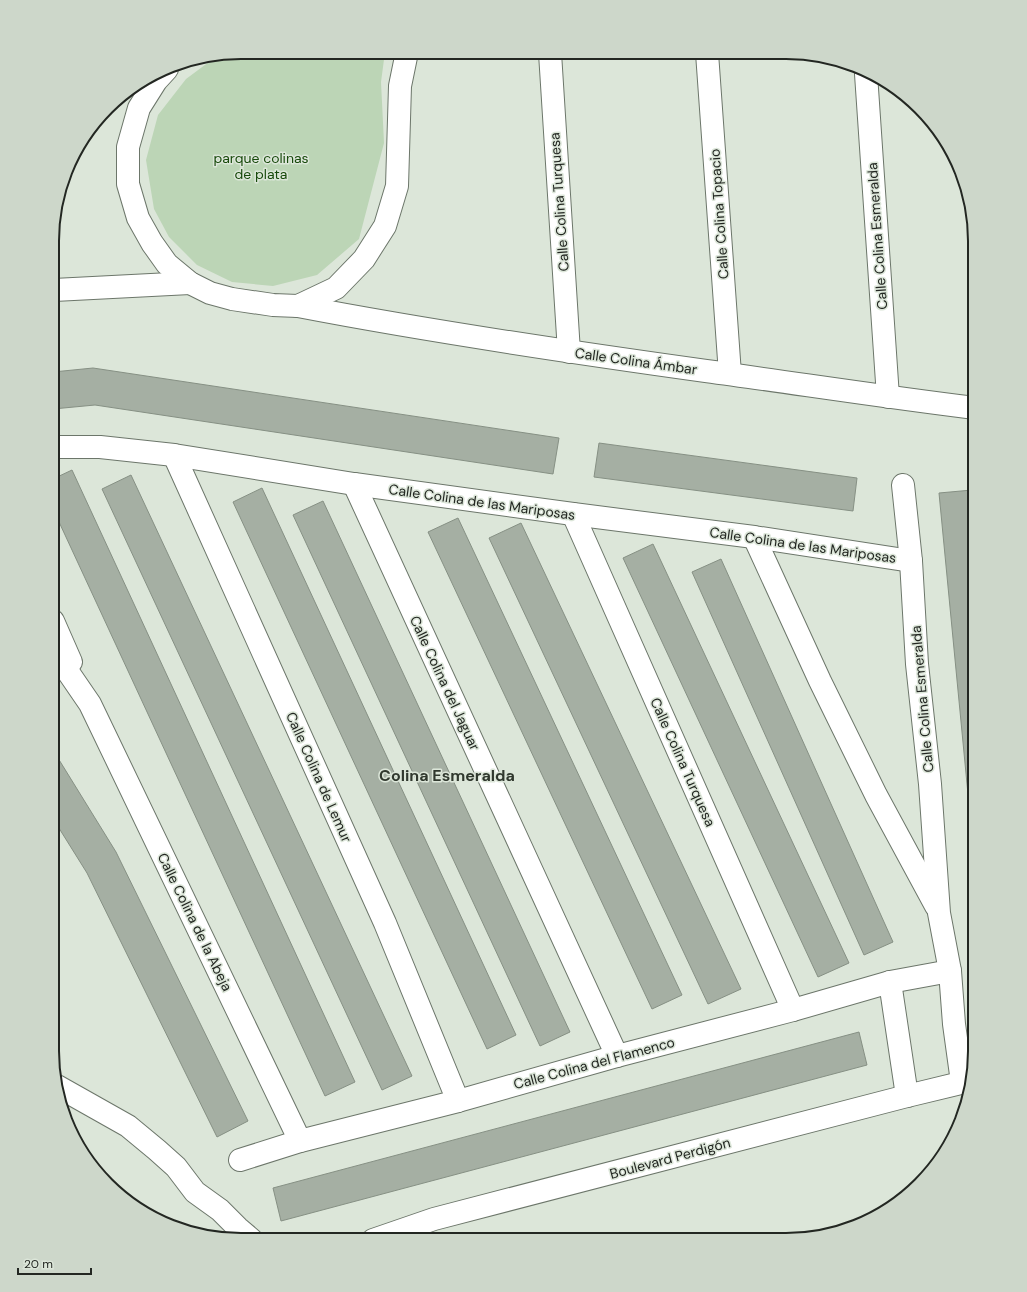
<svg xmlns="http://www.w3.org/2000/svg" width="1027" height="1292" font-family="'DM Sans',sans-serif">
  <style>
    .green { fill: #bcd5b6 }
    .building { fill: #a5afa3; stroke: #869084 }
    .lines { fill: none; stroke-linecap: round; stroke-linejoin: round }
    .minor-casing { stroke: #6c766a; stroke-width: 24 }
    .minor { stroke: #fff; stroke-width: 22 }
    .labels { text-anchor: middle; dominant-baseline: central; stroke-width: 3; stroke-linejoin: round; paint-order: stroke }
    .park-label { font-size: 14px; fill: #184a0c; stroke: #dce6d9 }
    .street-label { font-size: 14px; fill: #232722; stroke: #dce6d9 }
    .quarter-label { font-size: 16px; font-weight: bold; fill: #30382e; stroke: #dce6d9 }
    .rim { fill: none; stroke: #232722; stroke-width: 2 }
  </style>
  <rect width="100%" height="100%" fill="#dce6d9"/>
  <path class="green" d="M241 52H385L381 82 384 143 359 239 317 275 273 286 232 282 197 265 169 237 154 209 146 160 158 115 186 79 217 56Z"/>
  <g class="building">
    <path d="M93 368 559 438 553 474 95 405 53 409V372Z"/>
    <path d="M599 443 857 478 853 511 594 477Z"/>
    <path d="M72 470 355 1082 325 1096 53 509V479Z"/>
    <path d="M131 475 412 1076 382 1090 102 489Z"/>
    <path d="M262 488 516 1035 487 1049 233 502Z"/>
    <path d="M972 490 975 524V867L939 493Z"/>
    <path d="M323 501 570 1032 540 1046 293 515Z"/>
    <path d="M458 518 682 995 652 1009 428 532Z"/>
    <path d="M521 523 741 989 708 1004 489 538Z"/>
    <path d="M653 544 849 963 818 977 623 558Z"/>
    <path d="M721 559 893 942 864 955 692 572Z"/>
    <path d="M53 750 116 852 248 1121 217 1137 87 873 52 817Z"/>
    <path d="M859 1032 867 1065 281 1221 273 1188Z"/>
  </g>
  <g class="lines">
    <defs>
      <g id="minor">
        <path d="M550 53 569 352"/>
        <path d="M707 53 730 374"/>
        <path d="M167 69 156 81 139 108 128 147V184L138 218 152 243 167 264 190 283 210 293 232 299 273 305 298 306 336 288 364 259 385 226 397 186 400 86 407 52"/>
        <path d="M866 74 888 397"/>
        <path d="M54 290 190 283"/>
        <path d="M298 306C433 332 569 352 706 371 795 383 885 397 975 408"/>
        <path d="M53 447H100L174 455 354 484 573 514 754 537 911 561"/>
        <path d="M174 455 385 923 458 1101"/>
        <path d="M354 484 617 1056"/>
        <path d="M903 485 911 561 917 664 930 784 939 913 950 971 954 1024 962 1082"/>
        <path d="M573 514 793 1010"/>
        <path d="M754 537 820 681 876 795 936 906"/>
        <path d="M53 621 71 662"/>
        <path d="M53 650 90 704 300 1141"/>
        <path d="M890 982 907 1096"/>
        <path d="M57 1086 128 1126 157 1150 176 1167 195 1192 220 1210 238 1228 252 1240"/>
        <path d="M240 1160 300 1141 458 1101 617 1056 793 1010 890 982 950 971"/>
        <path d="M373 1240 434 1219 907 1096 969 1081"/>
      </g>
    </defs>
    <use href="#minor" class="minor-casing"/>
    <use href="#minor" class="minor"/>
  </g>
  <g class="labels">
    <g class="park-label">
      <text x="261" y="158">parque colinas<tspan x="261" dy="16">de plata</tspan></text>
    </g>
    <g class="street-label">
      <text transform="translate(559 202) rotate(-94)">Calle Colina Turquesa</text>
      <text transform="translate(719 214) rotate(-94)">Calle Colina Topacio</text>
      <text transform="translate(877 236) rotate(-94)">Calle Colina Esmeralda</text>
      <text transform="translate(636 361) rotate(8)">Calle Colina Ámbar</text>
      <text transform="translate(482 502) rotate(8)">Calle Colina de las Mariposas</text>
      <text transform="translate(803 545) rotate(8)">Calle Colina de las Mariposas</text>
      <text transform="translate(445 683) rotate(65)">Calle Colina del Jaguar</text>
      <text transform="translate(922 699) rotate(-95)">Calle Colina Esmeralda</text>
      <text transform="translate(683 762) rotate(66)">Calle Colina Turquesa</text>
      <text transform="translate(319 777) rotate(66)">Calle Colina de Lemur</text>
      <text transform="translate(195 922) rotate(64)">Calle Colina de la Abeja</text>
      <text transform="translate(594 1063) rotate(-15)">Calle Colina del Flamenco</text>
      <text transform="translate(670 1158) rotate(-15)">Boulevard Perdigón</text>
    </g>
    <g class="quarter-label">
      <text x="447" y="775">Colina Esmeralda</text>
    </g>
  </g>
  <path d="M0 0H1027V1292H0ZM241 59H786A182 182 0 0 1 968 241V1051A182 182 0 0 1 786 1233H241A182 182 0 0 1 59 1051V241A182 182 0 0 1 241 59Z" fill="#cdd7ca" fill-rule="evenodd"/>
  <path class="rim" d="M241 59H786A182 182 0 0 1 968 241V1051A182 182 0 0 1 786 1233H241A182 182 0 0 1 59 1051V241A182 182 0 0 1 241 59Z"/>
  <path d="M18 1268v6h73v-6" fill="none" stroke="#232722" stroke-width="2"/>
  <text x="24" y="1268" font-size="12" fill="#232722" stroke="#dce6d9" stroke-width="3" paint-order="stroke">20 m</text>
</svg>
